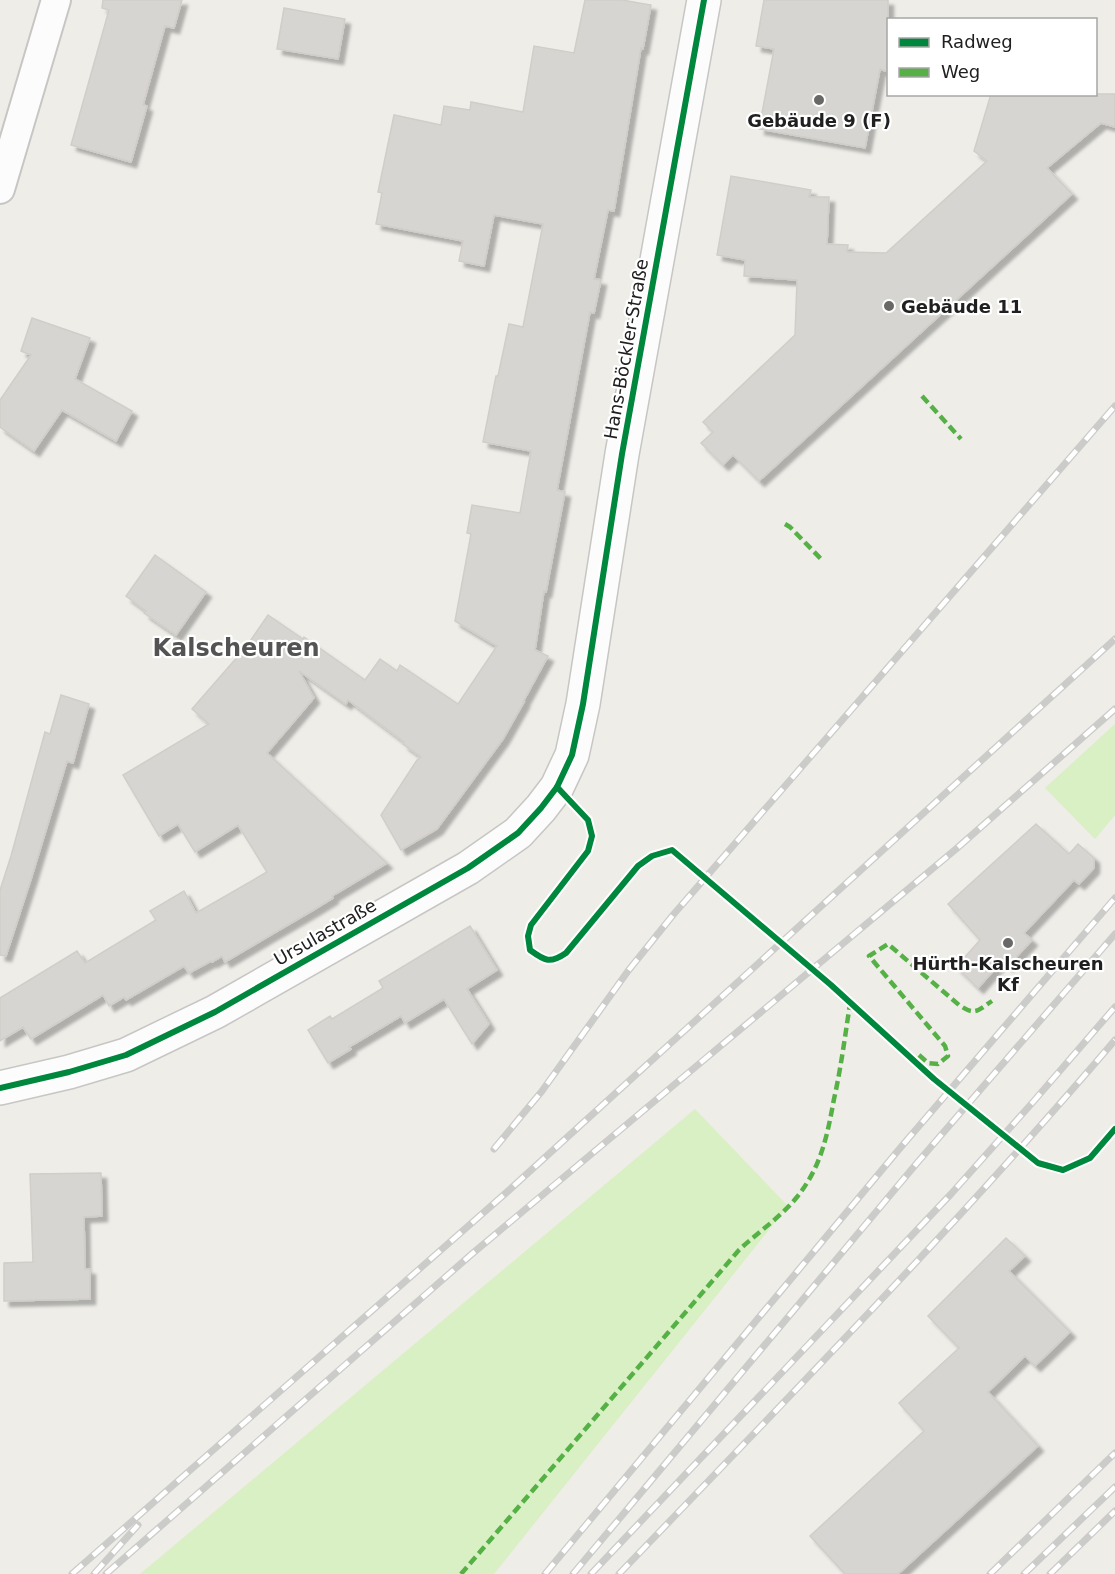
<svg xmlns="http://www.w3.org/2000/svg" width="1115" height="1574" font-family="'DejaVu Sans',sans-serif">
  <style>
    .grass { fill: #d9efc4 }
    .building { fill: #d7d5d1; stroke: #d1cec9; stroke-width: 1.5; filter: url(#shadow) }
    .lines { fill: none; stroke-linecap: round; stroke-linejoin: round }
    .minor-casing { stroke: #c7c6c4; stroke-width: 32 }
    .tertiary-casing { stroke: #c7c6c4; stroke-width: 36 }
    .minor { stroke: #fcfcfc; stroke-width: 28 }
    .tertiary { stroke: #fcfcfc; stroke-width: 33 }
    .rail-casing { stroke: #cbcbca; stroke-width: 7 }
    .rail { stroke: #fff; stroke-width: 4.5; stroke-dasharray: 14; stroke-linecap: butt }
    .quiet { stroke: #55b145; stroke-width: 4.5; stroke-dasharray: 9 4.5; stroke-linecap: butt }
    .cycleway-casing { stroke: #fff; stroke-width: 10 }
    .cycleway { stroke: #00873e; stroke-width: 6 }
    .poi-dot { fill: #686866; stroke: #fff; stroke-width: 2 }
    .labels { text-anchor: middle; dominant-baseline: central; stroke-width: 4.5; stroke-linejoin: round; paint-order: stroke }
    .poi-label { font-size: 18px; font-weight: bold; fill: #202020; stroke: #fff }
    .street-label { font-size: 18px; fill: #202020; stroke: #fff }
    .district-label { font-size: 24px; font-weight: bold; fill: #535353; stroke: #fff }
  </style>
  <defs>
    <filter id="shadow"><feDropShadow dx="5.5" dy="5.5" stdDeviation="1.5" flood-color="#0004"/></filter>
  </defs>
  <rect width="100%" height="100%" fill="#eeede8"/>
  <g class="grass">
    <path d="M1115 724V815L1095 839 1045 788Z"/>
    <path d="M695 1109 788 1206 494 1574H140Z"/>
  </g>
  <g class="building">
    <path d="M103 0H182L174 28 165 26 143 105 147 106 131 162 71 145 109 10 102 8Z"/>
    <path d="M585 0H622L651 5 643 49 641 48 614 211 608 210 594 279 601 280 594 313 590 312 557 490 565 492 546 592 544 591 535 650 548 656 523 702H524L503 739 437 829 401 850 381 815 417 760 421 757 403 744 404 742 348 700 346 704 299 671 314 698 267 753 387 863 332 896 333 898 315 909 225 962 222 956 212 962 211 961 189 973 184 966 126 1000 124 997 109 1006 103 995 31 1039 23 1027 0 1041V998L77 951 85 963 156 920 150 911 184 891 196 913 267 872 238 825 195 852 178 824 159 836 123 775 209 724 192 709 246 647 268 615 303 639 304 637 365 680 380 659 397 671 400 665 458 704 497 646 455 621 471 534 467 533 472 505 520 513 531 451 483 442 496 376H498L509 324 523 327 543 224 494 215 484 266 459 261 463 241 376 224 382 193 378 192 394 115 441 125 444 106 470 110 471 102 523 112 534 46 574 53Z"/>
    <path d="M764 0H888V72L880 69 865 148 759 129 774 49 756 46Z"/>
    <path d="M284 8 345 19 338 59 277 49Z"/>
    <path d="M991 94H1115V127L1101 123 1047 168 1072 194 759 481 733 455 723 465 701 443 713 432 703 422 795 335 797 280 744 276 745 260 717 255 731 176 811 190 809 197H829L827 244 848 245 847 252 886 253 987 161 974 151Z"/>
    <path d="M32 318 90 338 75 379 132 411 116 441 62 410 34 451 0 427V400L31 355 21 351Z"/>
    <path d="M155 555 206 592 176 635 144 613 146 611 126 596Z"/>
    <path d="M61 695 89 704 73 763 67 761 32 876 6 956 0 955V890L11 856 45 732 50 734Z"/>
    <path d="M1036 824 1069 854 1078 844 1094 858V868L1079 884 1074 880 1024 933 1032 940 1008 966 1002 961 978 988 956 967 980 940 948 904Z"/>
    <path d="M470 926 497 970 467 989 489 1024 472 1044 444 999 405 1023 401 1016 349 1047 351 1049 328 1063 308 1030 330 1016 332 1019 383 988 379 981Z"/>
    <path d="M101 1173 102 1216 84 1217 85 1269H90V1299L4 1301V1263L33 1262 30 1174Z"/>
    <path d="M1006 1238 1025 1256 1009 1271 1070 1332 1035 1366 1025 1356 988 1392 1038 1446 898 1574H845L810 1536 924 1431 899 1403 959 1348 928 1316Z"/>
  </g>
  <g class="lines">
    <defs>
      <path id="minor" d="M0 189 56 0"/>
      <path id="tertiary" d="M0 1088 69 1072 126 1055 215 1012 468 868 518 833 541 808 557 787 572 755 583 704 622 454 704 0"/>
    </defs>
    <use href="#minor" class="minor-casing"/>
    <use href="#tertiary" class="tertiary-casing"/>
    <use href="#minor" class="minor"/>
    <use href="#tertiary" class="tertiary"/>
    <defs>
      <g id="rail">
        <path d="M494 1149 542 1091 628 971 673 915 1115 406"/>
        <path d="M72 1574 507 1192 1115 639"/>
        <path d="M94 1574 138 1525"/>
        <path d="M106 1574 473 1253 956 849 1115 709"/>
        <path d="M545 1574 901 1147 1115 898"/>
        <path d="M573 1574 917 1163 1115 934"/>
        <path d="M591 1574 951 1194 1033 1102 1115 1007"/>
        <path d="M619 1574C787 1399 957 1225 1115 1040"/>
        <path d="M990 1574 1115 1453"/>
        <path d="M1024 1574 1115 1487"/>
        <path d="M1050 1574 1115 1511"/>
      </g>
    </defs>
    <use href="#rail" class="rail-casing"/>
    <use href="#rail" class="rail"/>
    <g class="quiet">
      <path d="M922 396 961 439"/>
      <path d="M785 524 790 527 822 560"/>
      <path d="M919 1055 928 1063 938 1064 948 1056 945 1046 869 956 888 944 959 1005C975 1016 977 1011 992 1001"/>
      <path d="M461 1574 739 1250C758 1232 780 1218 797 1197 821 1167 827 1137 834 1099 841 1068 845 1036 850 1004L853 1005"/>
    </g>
    <defs>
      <g id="cycleway">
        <path d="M557 787 588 820 592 836 588 851 531 925 528 936 530 950C545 961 550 964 566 953L638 866 652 856 672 850 831 985 934 1079 1038 1163 1063 1170 1090 1158 1115 1129"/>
        <path d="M0 1088 69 1072 126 1055 215 1012 468 868 518 833 541 808 557 787 572 755 583 704 622 454 704 0"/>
      </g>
    </defs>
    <use href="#cycleway" class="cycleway-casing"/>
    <use href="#cycleway" class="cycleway"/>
  </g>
  <g class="poi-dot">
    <circle cx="819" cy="100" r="6"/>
    <circle cx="889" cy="306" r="6"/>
    <circle cx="1008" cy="943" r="6"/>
  </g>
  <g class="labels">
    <g class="poi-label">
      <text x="819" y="120">Gebäude 9 (F)</text>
      <text x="901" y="306" text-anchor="start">Gebäude 11</text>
      <text x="1008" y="963">Hürth-Kalscheuren<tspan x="1008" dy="21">Kf</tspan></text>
    </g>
    <g class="street-label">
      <text transform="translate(626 349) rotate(-80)">Hans-Böckler-Straße</text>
      <text transform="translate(325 932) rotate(-30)">Ursulastraße</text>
    </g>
    <g class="district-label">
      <text x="236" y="648">Kalscheuren</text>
    </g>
  </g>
  <rect x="887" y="18" width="210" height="78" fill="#ffffff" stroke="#a6a6a6" stroke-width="1.5"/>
  <rect x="899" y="38" width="30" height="9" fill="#00873e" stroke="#a6a6a6" stroke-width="1.5"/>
  <text x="941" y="48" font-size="18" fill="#202020">Radweg</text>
  <rect x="899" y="68" width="30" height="9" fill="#55b145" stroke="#a6a6a6" stroke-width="1.5"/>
  <text x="941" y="78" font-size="18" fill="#202020">Weg</text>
</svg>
